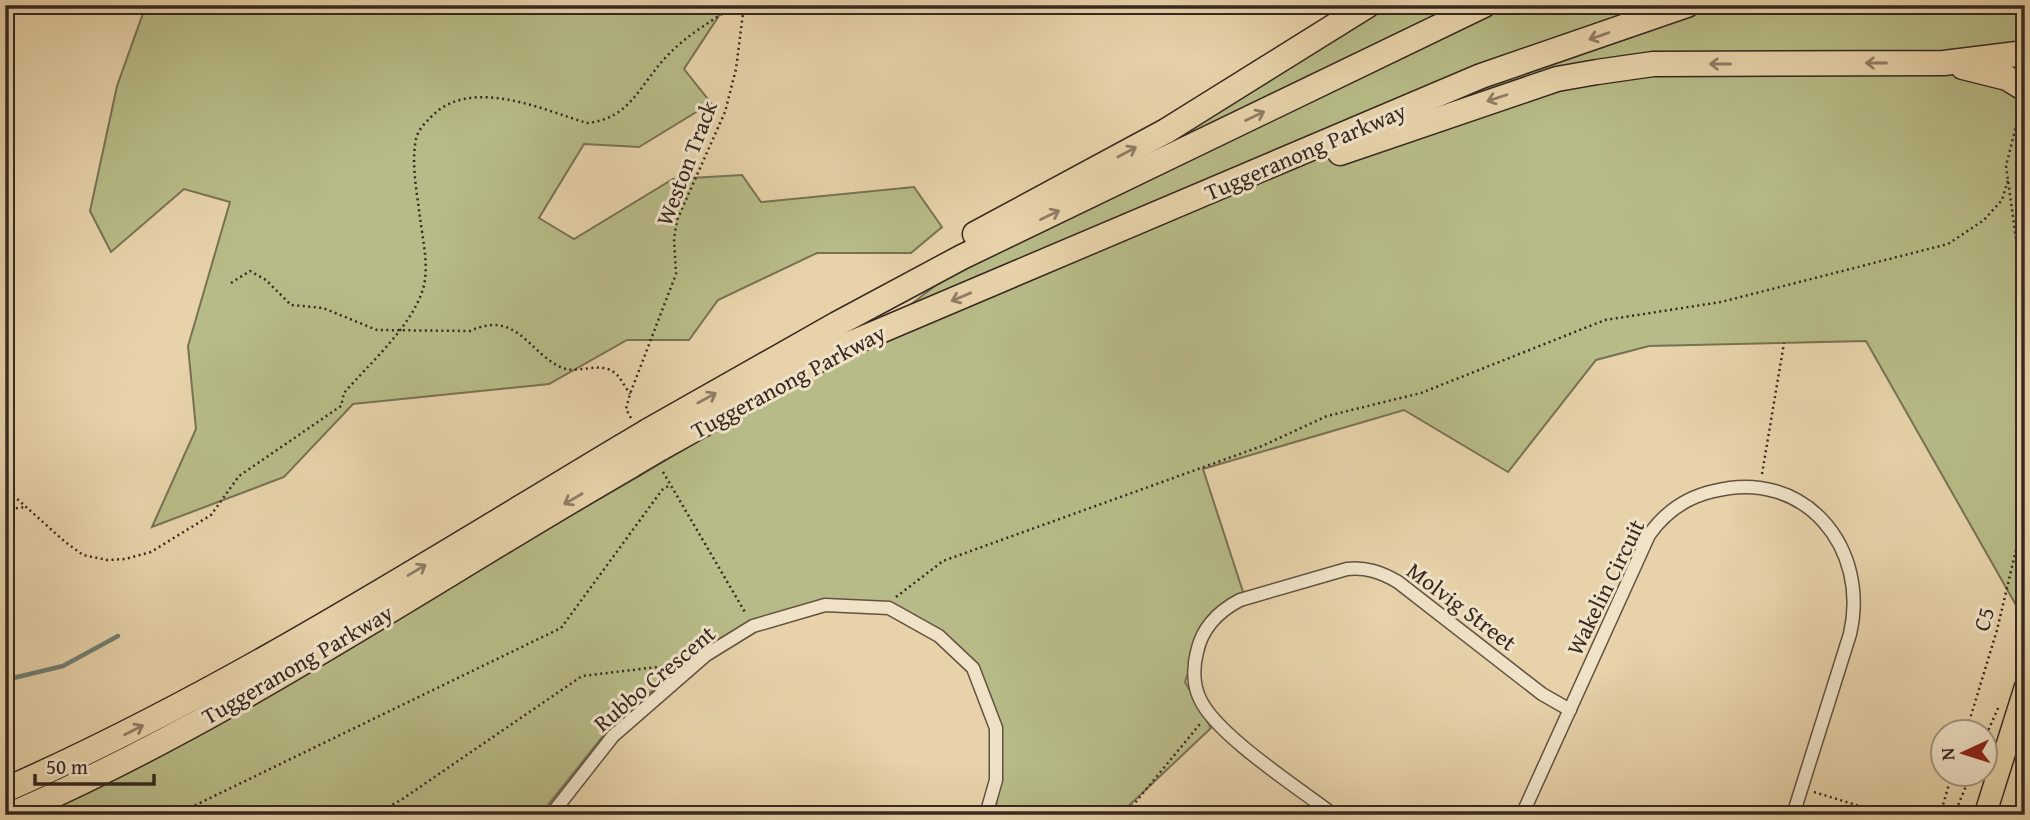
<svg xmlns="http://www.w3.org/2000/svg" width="2030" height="820" font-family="'Gentium Book Plus',serif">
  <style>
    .green { fill: #b7bb87; stroke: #777254; stroke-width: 2 }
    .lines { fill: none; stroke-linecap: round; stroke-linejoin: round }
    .stream { stroke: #717e74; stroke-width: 4.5 }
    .minor-casing { stroke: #635243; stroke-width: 15 }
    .primary-casing { stroke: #372821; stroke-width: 24 }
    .motorway-casing { stroke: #372821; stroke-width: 27 }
    .path { stroke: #372821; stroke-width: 2.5; stroke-dasharray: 2 3.5; stroke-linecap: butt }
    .minor { stroke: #efe2c7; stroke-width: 12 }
    .primary { stroke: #e7d2a9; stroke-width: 21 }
    .motorway { stroke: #e7d2a9; stroke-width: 24 }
    .motorway-bridge-casing { stroke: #372821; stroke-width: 27; stroke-linecap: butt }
    .motorway-bridge { stroke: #e7d2a9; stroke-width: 24 }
    .oneway { stroke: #8f7d65 }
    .labels { text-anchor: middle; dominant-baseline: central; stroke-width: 6; stroke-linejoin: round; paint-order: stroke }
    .street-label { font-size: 23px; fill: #372821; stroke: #efe2c7 }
  </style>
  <rect width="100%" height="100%" fill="#e7d2a9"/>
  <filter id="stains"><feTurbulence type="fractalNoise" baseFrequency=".00286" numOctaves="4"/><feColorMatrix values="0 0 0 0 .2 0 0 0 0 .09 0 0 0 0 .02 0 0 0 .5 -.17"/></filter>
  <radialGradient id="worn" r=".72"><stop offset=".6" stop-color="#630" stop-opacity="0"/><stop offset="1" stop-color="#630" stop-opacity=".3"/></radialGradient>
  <g class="green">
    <path d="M146 5H726L684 69 711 103 639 147 584 144 539 218 574 239 673 179 742 175 761 202 914 187 942 227 911 253H817L718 300 689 340H627L549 384 353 404 284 477 152 527 196 429 188 346 230 202 184 189 111 252 90 211 117 86Z"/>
    <path d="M1383 5H2025V621L1866 341 1649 346 1596 360 1508 472 1404 410 1203 469 1245 598 1200 639 1185 682 1211 728 1119 815H994L1001 780 999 727 976 665 890 604 825 601 751 622 700 650 611 726 540 815H11L166 749 641 475 853 349 1031 212 1282 68Z"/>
  </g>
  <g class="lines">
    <path class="stream" d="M5 680 63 666 118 636"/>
    <defs>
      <g id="minor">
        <path d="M551 815 613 736 706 655 753 626 825 605 889 608 939 636 973 668 996 728V780L986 815"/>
        <path d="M1334 815C1300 789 1216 735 1200 699 1193 685 1193 667 1197 652 1202 628 1219 611 1240 600L1347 569C1366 567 1381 572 1398 582L1542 694 1570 710"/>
        <path d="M1522 815 1649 535C1665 512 1687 497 1714 491 1805 468 1870 548 1850 634L1793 815"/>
      </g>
      <g id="primary">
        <path d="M1985 815 2025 688"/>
        <path d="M2024 815 2025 813"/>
      </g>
      <g id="motorway">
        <path d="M1963 67 2007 78 2025 89"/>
        <path d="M1340 153 1557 79 1597 72 1653 64 1944 63 2025 53"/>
        <path d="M975 234 1166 131 1368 5"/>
        <path d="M648 431 837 324 962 257 1484 5"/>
        <path d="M659 449 840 348 1481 76 1687 5"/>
        <path d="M5 790C221 695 419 568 621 447"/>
        <path d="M10 815C229 720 426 584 632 465"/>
      </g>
    </defs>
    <use href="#minor" class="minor-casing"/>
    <use href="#primary" class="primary-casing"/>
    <use href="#motorway" class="motorway-casing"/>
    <g class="path">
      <path d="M2025 115 2015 130 2006 166 2022 282 2025 288"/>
      <path d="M231 283 250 271 266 280 291 305 323 308 377 330 470 331C516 310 527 350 560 367 579 376 602 358 618 376 622 381 626 388 630 394"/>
      <path d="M631 418 626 409 630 394 676 274 674 239 677 220 725 112 736 69 744 5"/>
      <path d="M663 472 746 614"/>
      <path d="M1762 474 1784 343"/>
      <path d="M5 488 64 541 83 555 107 560 125 559 151 552 211 515 239 476 341 406 344 393C369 364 409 329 422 292 430 270 423 241 420 218 417 192 411 164 416 139 418 130 425 123 431 117 470 76 541 109 587 123 632 119 641 81 670 53 688 34 714 20 735 5"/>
      <path d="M5 510 25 507"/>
      <path d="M896 597 943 561 1262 446 1327 416 1421 393 1605 320 1721 302 1948 244 1984 220 2002 200 2008 180"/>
      <path d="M1966 732 1997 630 2025 512"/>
      <path d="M1984 740 1999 706"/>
      <path d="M1814 792 1888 815"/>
      <path d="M175 815 561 628 662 490 670 485"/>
      <path d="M373 815 401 800 582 676 674 665"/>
      <path d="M921 815H938"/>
      <path d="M961 815 974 810"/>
      <path d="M1125 815 1200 724"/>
      <path d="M1940 815 1952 774"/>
      <path d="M1954 815 1971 774"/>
    </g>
    <use href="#minor" class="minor"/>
    <use href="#primary" class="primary"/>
    <use href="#motorway" class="motorway"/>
    <defs>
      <g id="motorway-bridge">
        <path d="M621 447 648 431"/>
        <path d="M632 465 659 449"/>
      </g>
    </defs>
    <use href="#motorway-bridge" class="motorway-bridge-casing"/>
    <use href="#motorway-bridge" class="motorway-bridge"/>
  </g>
  <defs><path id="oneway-shaft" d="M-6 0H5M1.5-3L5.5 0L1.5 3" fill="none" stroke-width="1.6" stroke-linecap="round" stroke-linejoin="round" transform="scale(1.75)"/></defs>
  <g class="oneway">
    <use href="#oneway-shaft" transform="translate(1599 36) rotate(161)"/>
    <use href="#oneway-shaft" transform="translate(1876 63) rotate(180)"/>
    <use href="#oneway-shaft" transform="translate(1720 64) rotate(180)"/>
    <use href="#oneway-shaft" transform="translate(1497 98) rotate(162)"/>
    <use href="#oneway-shaft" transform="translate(1255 116) rotate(-26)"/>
    <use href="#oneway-shaft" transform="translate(1127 152) rotate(-28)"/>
    <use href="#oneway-shaft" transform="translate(1050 215) rotate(-26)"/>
    <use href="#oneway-shaft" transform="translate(961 297) rotate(157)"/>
    <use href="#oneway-shaft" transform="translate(707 398) rotate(-29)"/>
    <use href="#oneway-shaft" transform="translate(573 499) rotate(150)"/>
    <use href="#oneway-shaft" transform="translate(417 570) rotate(-31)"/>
    <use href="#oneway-shaft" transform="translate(134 730) rotate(-27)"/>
  </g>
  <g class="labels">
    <g class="street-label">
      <text transform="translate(1305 151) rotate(-23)">Tuggeranong Parkway</text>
      <text transform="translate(686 163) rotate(-69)">Weston Track</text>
      <text transform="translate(788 381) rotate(-28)">Tuggeranong Parkway</text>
      <text transform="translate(1605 587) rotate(-64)">Wakelin Circuit</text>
      <text transform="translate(1462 606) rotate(37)">Molvig Street</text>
      <text transform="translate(1983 619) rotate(-75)">C5</text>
      <text transform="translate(297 664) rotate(-30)">Tuggeranong Parkway</text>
      <text transform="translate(654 678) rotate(-40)">Rubbo Crescent</text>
    </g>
  </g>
  <rect width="2030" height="820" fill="none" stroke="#e7d2a9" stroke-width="28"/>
  <rect x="7" y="7" width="2016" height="806" fill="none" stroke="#372821" stroke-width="3.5"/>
  <rect x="14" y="14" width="2002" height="792" fill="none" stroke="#372821" stroke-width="2"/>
  <g transform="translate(1964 753) rotate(266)"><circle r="33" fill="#efe2c7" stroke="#a59885" stroke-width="2"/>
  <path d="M0-5L12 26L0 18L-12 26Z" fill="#8f2418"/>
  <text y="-10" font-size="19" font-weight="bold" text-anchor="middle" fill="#372821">N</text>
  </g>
  <path d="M35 774v10h119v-10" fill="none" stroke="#372821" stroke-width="3.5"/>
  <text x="46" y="774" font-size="21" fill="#372821" stroke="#efe2c7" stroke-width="5" paint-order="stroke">50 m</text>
  <rect width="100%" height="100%" filter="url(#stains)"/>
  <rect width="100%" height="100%" fill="url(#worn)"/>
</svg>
